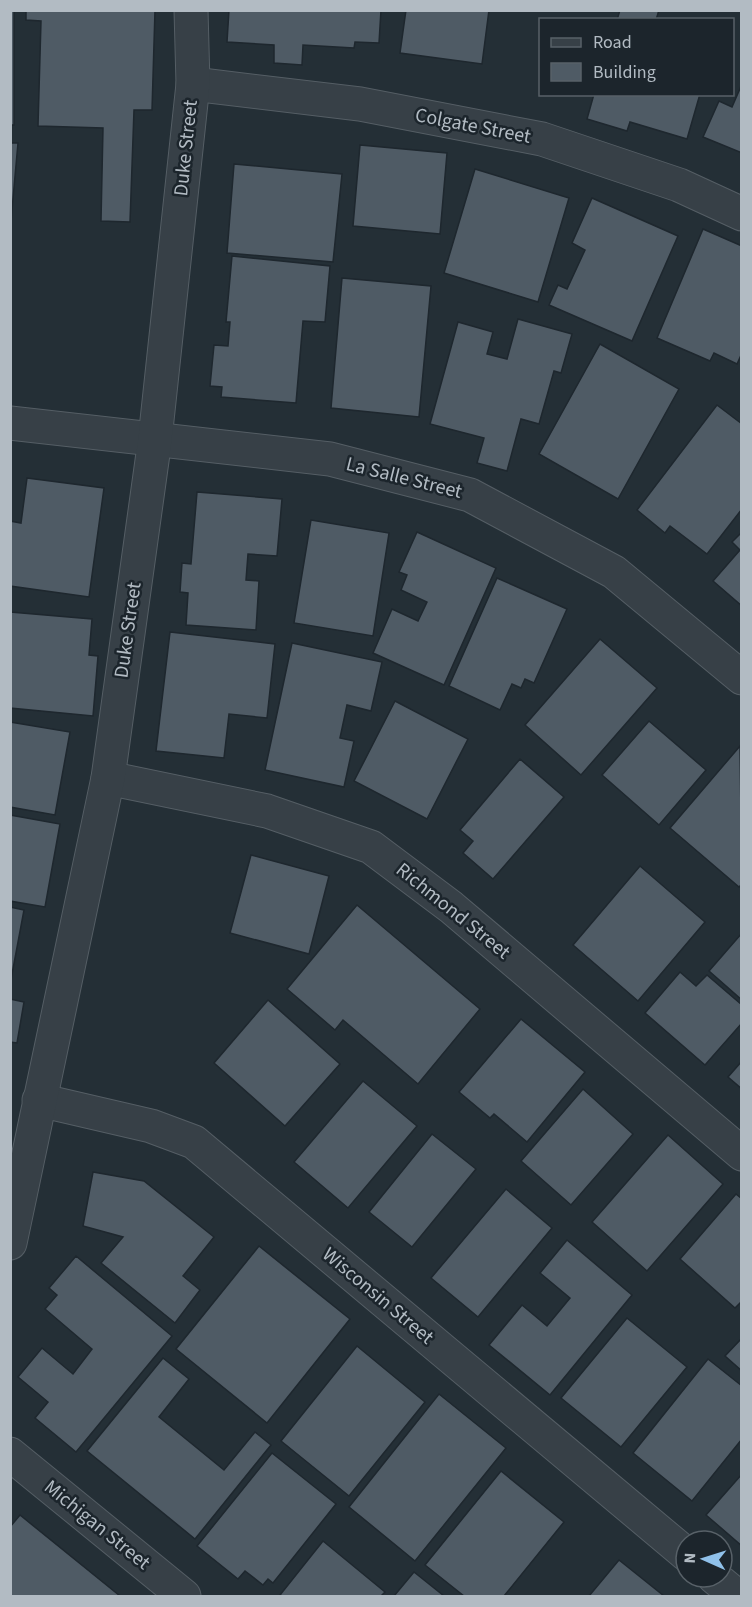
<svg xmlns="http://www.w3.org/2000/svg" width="752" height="1607" font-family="'Source Sans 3',sans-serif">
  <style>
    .building { fill: #4f5b65; stroke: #1e272e; stroke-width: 1.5 }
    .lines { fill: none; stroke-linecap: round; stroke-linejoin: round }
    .minor-casing { stroke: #555e65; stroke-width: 35 }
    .minor { stroke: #374047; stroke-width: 33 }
    .labels { text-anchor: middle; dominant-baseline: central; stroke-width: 5; stroke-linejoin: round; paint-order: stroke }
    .street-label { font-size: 20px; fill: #b2bbc3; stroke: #1c252c }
  </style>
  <rect width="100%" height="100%" fill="#242f36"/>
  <g class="building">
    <rect x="10" y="10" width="4" height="115"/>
    <path d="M26 10H155L152 110H134L130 222 101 221 103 128 38 126 41 21 26 20Z"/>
    <path d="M229 10H381L379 43 355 42 354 48 303 45 302 65 274 63V45L227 42Z"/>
    <path d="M406 10H489L482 64 400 53Z"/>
    <path d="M620 10H659L656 20H617Z"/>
    <path d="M742 84V153L703 137 719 101 732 107Z"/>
    <path d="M594 94H700L687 139 630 122 627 131 587 119Z"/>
    <path d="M10 143H18L10 232Z"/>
    <path d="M360 145 447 153 440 234 353 226Z"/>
    <path d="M234 164 342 174 333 262 227 253Z"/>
    <path d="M475 169 569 198 538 302 444 273Z"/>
    <path d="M592 198 678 236 632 341 549 305 558 285 567 289 585 250 572 243Z"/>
    <path d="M703 229 742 246V353L737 364 714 353 710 361 657 338Z"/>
    <path d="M232 256 330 266 325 322 303 321 296 403 221 397 222 387 210 386 214 345 228 346 230 322H226Z"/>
    <path d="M342 278 431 286 419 417 331 408Z"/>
    <path d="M518 319 572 334 561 373 554 371 539 424 521 419 507 471 477 463 484 438 430 424 458 322 493 332 487 354 507 359Z"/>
    <path d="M600 344 679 389 618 499 539 454Z"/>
    <path d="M717 405 742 424V509L707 554 670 526 665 533 637 510Z"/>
    <path d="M27 478 104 488 89 597 10 586V521L21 523Z"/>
    <path d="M197 492 282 499 277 556 248 554 246 580 259 581 256 630 186 625 188 593 180 592 182 563 191 564Z"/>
    <path d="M311 520 389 533 373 636 294 623Z"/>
    <path d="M417 532 496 568 444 685 373 653 392 609 418 621 427 602 401 590 407 575 399 572Z"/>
    <path d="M742 532V606L713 581 740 550 732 542Z"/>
    <path d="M497 578 567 609 534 683 525 679 521 688 512 684 500 710 449 686Z"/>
    <path d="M10 612 92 619 89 655 98 656 93 716 10 708Z"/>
    <path d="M170 632 275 644 267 718 229 714 224 758 156 751Z"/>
    <path d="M600 639 657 688 581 775 525 725Z"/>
    <path d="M292 643 382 662 371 711 347 705 340 738 354 741 344 787 265 770Z"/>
    <path d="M395 701 468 739 427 819 354 781Z"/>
    <path d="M649 721 706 770 659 825 602 775Z"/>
    <path d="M10 722 70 732 55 815 10 807Z"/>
    <path d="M740 746 742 884 739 887 670 828Z"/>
    <path d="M520 759 564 797 493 879 463 853 473 841 460 830Z"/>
    <path d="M10 815 60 824 45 907 10 901Z"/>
    <path d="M251 855 329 876 309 954 230 933Z"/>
    <path d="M640 866 705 922 638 1001 573 945Z"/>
    <path d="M357 905 480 1009 418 1084 343 1020 335 1030 287 989Z"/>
    <path d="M10 907 24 910 10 985Z"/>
    <path d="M742 933V1000L709 971Z"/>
    <path d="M680 972 696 986 707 975 742 1005V1023L705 1065 645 1013Z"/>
    <path d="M10 999 24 1002 17 1043 10 1042Z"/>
    <path d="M268 1000 340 1064 285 1126 214 1063Z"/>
    <path d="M521 1019 585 1072 527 1142 494 1114 490 1118 459 1092Z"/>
    <path d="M742 1061V1089L728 1077Z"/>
    <path d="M363 1081 417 1126 348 1208 294 1162Z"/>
    <path d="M583 1089 633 1134 571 1205 521 1161Z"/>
    <path d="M432 1134 476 1169 412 1247 369 1212Z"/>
    <path d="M668 1135 723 1184 647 1271 592 1222Z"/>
    <path d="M93 1172 144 1181 214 1237 183 1276 200 1290 175 1323 101 1263 123 1237 83 1226Z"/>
    <path d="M506 1189 552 1228 478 1317 431 1278Z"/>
    <path d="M736 1194 742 1199V1301L735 1308 680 1259Z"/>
    <path d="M567 1240 632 1295 550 1395 489 1345 522 1305 547 1326 570 1298 540 1273Z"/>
    <path d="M259 1246 350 1319 267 1423 176 1349Z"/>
    <path d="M76 1256 172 1336 76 1452 35 1418 48 1402 18 1377 42 1348 73 1374 92 1349 45 1309 57 1295 49 1288Z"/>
    <path d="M627 1318 687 1367 621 1447 561 1398Z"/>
    <path d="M742 1338V1371L725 1356Z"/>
    <path d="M357 1346 425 1402 349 1496 281 1441Z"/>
    <path d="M163 1358 189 1379 159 1417 224 1470 255 1432 271 1445 195 1539 87 1451Z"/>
    <path d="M708 1359 742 1386V1439L692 1501 633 1453Z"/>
    <path d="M439 1394 506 1448 415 1561 349 1507Z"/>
    <path d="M272 1453 336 1504 273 1583 268 1579 263 1585 245 1571 238 1579 197 1546Z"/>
    <path d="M501 1471 564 1522 504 1596H464L425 1565Z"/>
    <path d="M742 1474V1546L706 1515Z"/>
    <path d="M20 1515 120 1596H10V1527Z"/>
    <path d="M323 1541 385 1592 381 1596H282L280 1595Z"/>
    <path d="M619 1560 664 1596H589Z"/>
    <path d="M414 1572 444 1596H394Z"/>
  </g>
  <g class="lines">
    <defs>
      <g id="minor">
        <path d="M193 84 360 104 542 139 679 185 742 214"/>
        <path d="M10 423 330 459 470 495 614 572 742 678"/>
        <path d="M108 778 267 811 371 847 451 907 742 1154"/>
        <path d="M39 1100 151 1126 194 1142 686 1554"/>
        <path d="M10 1243 108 778 155 439 193 84 191 10"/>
        <path d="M10 1454 184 1596"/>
        <path d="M714 1577 737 1596"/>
      </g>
    </defs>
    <use href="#minor" class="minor-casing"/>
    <use href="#minor" class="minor"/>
  </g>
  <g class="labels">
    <g class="street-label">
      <text transform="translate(473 126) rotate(11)">Colgate Street</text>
      <text transform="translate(186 148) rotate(-84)">Duke Street</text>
      <text transform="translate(404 478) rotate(14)">La Salle Street</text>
      <text transform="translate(128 630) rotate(-82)">Duke Street</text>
      <text transform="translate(453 911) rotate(39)">Richmond Street</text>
      <text transform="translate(378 1296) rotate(40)">Wisconsin Street</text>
      <text transform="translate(97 1525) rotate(39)">Michigan Street</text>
    </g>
  </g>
  <rect width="752" height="1607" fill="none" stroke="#b2bbc3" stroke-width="24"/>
  <rect x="539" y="18" width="195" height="78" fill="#1c252c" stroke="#586168" stroke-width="1.5"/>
  <rect x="551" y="38" width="30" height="9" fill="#374047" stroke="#586168" stroke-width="1.5"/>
  <text x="593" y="48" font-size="18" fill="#b2bbc3">Road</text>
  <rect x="551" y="63" width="30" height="18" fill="#4f5b65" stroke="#586168" stroke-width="1.5"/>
  <text x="593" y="78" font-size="18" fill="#b2bbc3">Building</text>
  <g transform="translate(704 1559) rotate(273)"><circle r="28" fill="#1c252c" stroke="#586168" stroke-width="1.5"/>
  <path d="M0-4.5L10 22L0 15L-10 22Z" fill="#90c1ea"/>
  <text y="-9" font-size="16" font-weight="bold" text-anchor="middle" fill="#b2bbc3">N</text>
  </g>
</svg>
